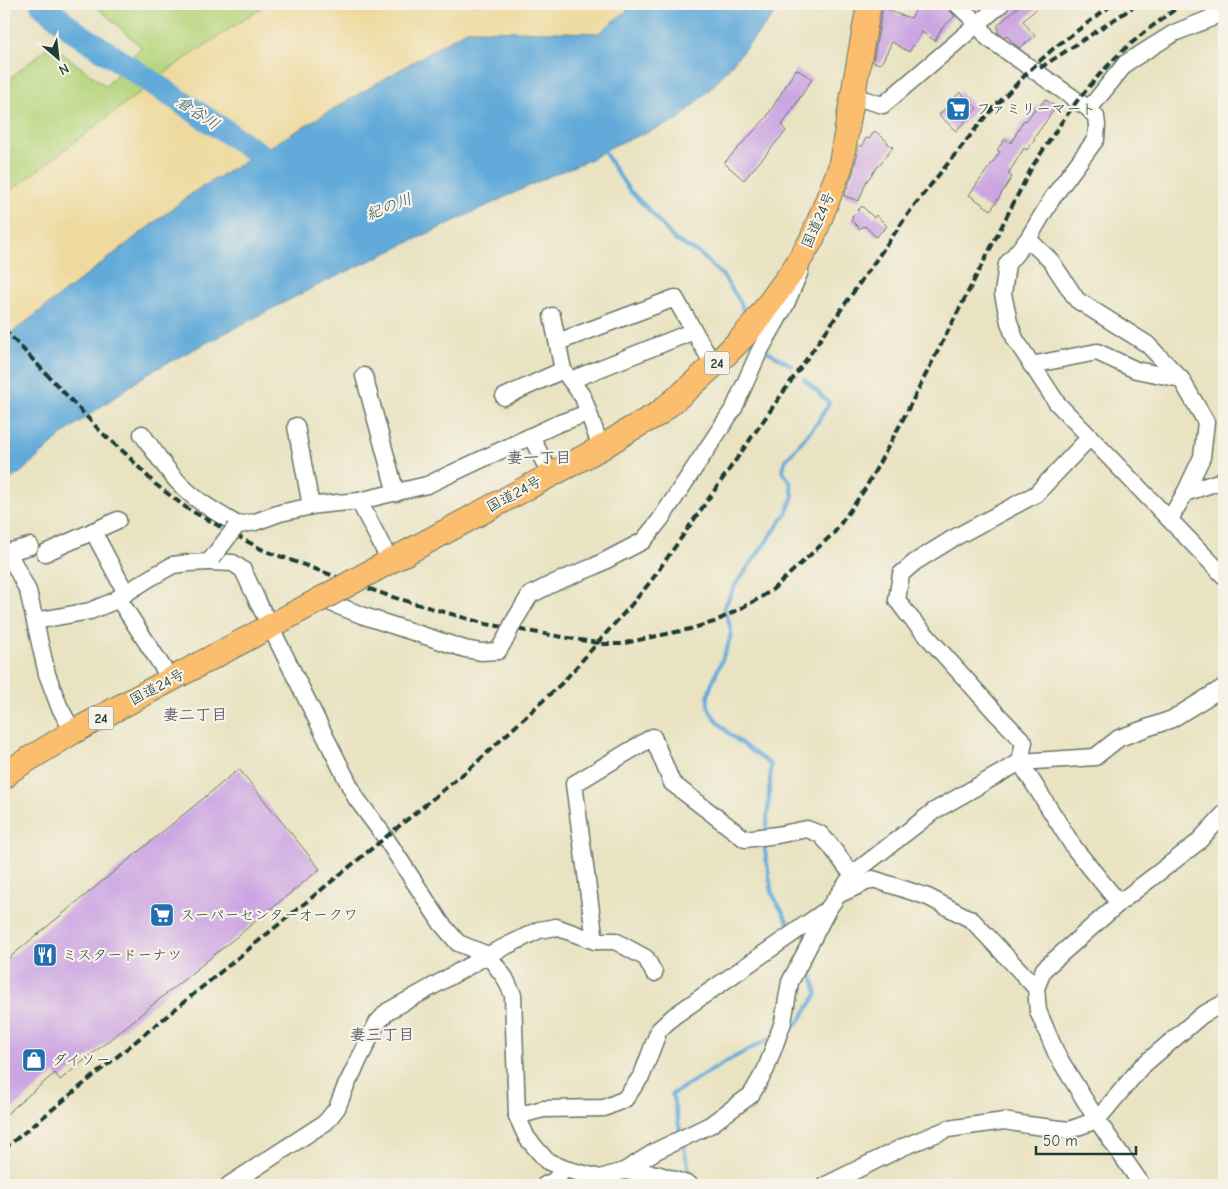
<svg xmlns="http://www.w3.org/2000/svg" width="1228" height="1189" font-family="'Comic Neue','Klee One',sans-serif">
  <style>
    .green { fill: #b5d57c; stroke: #6a8958 }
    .sand { fill: #eeda9e; stroke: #868c69 }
    .water { fill: #62aad9; stroke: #407486 }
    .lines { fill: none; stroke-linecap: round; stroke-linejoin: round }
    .stream { stroke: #62aad9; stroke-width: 4 }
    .river { stroke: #62aad9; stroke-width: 24 }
    .building { fill: #cca6e2 }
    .minor-casing { stroke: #676; stroke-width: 19 }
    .highway-casing { stroke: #676; stroke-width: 26 }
    .minor { stroke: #fff; stroke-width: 16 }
    .highway { stroke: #fbbd6e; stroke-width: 24 }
    .rail { stroke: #1f3d34; stroke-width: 4; stroke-dasharray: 8 4; stroke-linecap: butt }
    .minor-bridge-casing { stroke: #676; stroke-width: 19; stroke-linecap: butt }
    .highway-bridge-casing { stroke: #676; stroke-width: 26; stroke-linecap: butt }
    .minor-bridge { stroke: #fff; stroke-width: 16 }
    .highway-bridge { stroke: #fbbd6e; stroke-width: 24 }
    .labels { text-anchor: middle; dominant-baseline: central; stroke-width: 4.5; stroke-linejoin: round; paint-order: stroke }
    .shield { fill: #f7f3e8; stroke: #60746a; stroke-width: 1 }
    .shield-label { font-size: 14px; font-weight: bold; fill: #1f3d34 }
    .poi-label { font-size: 15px; fill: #1f3d34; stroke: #f7f3e8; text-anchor: start }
    .street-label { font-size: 15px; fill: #1f3d34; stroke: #f7f3e8 }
    .water-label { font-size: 16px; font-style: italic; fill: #30585d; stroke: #f7f3e8 }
    .neighbourhood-label { font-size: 16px; font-weight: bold; fill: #5c6271; stroke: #f7f3e8 }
  </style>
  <rect width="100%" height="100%" fill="#f7f3e8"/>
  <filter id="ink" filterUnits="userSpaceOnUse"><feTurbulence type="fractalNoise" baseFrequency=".02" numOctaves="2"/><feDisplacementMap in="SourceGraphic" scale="10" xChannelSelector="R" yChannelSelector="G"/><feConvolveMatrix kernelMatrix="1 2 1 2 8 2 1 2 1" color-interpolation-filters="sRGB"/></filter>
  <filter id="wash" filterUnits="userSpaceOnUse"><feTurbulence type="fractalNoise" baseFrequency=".0096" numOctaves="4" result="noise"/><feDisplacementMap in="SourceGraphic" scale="20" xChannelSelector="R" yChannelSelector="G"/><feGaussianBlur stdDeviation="1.12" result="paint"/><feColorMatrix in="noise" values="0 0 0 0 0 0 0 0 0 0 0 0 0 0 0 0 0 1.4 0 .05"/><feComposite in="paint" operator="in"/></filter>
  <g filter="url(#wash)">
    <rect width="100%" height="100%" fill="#e9e3c2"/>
    <path class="green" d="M94 4H267L176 65 4 196V83L51 45 106 86 141 47Z"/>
    <path class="sand" d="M267 4H635L599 33 467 30 195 191 4 339V196L176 65Z"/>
    <path class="water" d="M635 4H783L716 83 678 120 613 146 589 160 548 177 312 288 150 372 68 430 20 473 4 483V339L195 191 467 30 599 33Z"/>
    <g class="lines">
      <g class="stream">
        <path d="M602 148 616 171 630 191 648 209 675 240 700 254 723 276 741 303 745 319"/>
        <path d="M764 349 792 366"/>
        <path d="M766 831 768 810 771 765C750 749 724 734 710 711 699 693 731 653 731 631 730 624 726 615 724 608L734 587 741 577 786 514 793 496 790 482 783 471 785 461 818 422 829 403 804 379"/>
        <path d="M764 841V845L772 893 791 928"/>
        <path d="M786 1030 798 1023 817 994 808 961"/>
        <path d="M681 1134 672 1094 729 1060 771 1038"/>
        <path d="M683 1144 692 1181"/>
      </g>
      <path class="river" d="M42 4 73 30 285 171"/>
    </g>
    <g id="blocks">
      <g class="building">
        <path d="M919 4H947L950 11 955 16 942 28 935 41 922 32 909 52 892 42 881 64 873 62 883 7 897 14 911 18Z"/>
        <path d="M1021 4H1042L1023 21 1035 36 1020 48 1013 43 1006 35 1004 37 998 33V25Z"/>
        <path d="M796 69 812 79 782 126 786 131 744 180 724 163 766 118Z"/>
        <path d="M960 92 977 108 956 131 939 115Z"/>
        <path d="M1045 99 1056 107 1034 138 1035 140 1027 150 1024 148 1008 174 1012 177 991 210 969 195 1000 152 997 150 1005 139 1011 143 1024 120 1026 121 1037 106 1039 107Z"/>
        <path d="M875 131 888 142 887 143 893 147 866 182 859 201 844 196 853 173 859 146H862L866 138 869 139Z"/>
        <path d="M862 206 874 218 876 215 887 226 876 237 865 226 864 227 863 226 860 229 851 220 853 217 852 216Z"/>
        <path d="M239 769 320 869 60 1080 55 1073 4 1116V962Z"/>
      </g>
    </g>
  </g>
  <g filter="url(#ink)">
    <use href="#blocks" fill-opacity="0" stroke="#676" stroke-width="1"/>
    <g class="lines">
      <defs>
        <g id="minor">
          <path d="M957 4 978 24 988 38 1089 109 1096 117 1097 125 1096 139 1053 197 1028 239 1007 264 1003 294 1009 322 1015 339 1057 403 1224 576"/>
          <path d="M852 96 883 105 1001 4"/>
          <path d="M1089 109 1126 63 1174 33 1209 19 1224 9"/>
          <path d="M1028 239 1051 261 1077 300 1147 344 1181 379"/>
          <path d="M552 316 563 370 583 397 601 448"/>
          <path d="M558 342 675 298 714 366"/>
          <path d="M1031 365 1097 352 1136 370 1181 379 1206 422 1202 457 1185 493 1170 519"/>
          <path d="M364 376 396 493"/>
          <path d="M571 380 694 331"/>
          <path d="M504 397 563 370"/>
          <path d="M296 426 311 506"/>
          <path d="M142 434C155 452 167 472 183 487 199 503 219 514 238 525"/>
          <path d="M531 436 550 474"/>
          <path d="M1090 437 1036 494 952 539 915 562 901 574 897 600 909 616 996 713 1024 742 1020 762 1075 849 1119 903"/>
          <path d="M1185 493 1221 481 1224 478"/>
          <path d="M359 501 427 485 557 424 588 413"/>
          <path d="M235 528 238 525 255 522 280 513 317 505 359 501 390 561"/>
          <path d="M93 531 126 593"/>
          <path d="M8 552 28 591 47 674 59 706 73 732"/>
          <path d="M45 553 118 520"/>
          <path d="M4 554 8 552 30 546"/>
          <path d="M212 558 209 562 233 563 243 570 257 600 356 798 385 837 441 923 458 943 488 955 505 978 513 995 517 1116 527 1138 547 1161 565 1169 600 1178 624 1171 656 1151 710 1125 751 1095 766 1069 783 1022 790 982 828 909 854 873 847 868 830 845 820 834 807 829 777 835 745 839 672 783 653 737 574 784 595 941"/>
          <path d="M118 598 171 680"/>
          <path d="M321 599 364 616 465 649 481 652 498 651 506 638"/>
          <path d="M35 621 90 611 112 602 150 578 173 565 189 563 209 562"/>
          <path d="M513 623 530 595 556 582 593 567 643 541 660 520 734 408 759 352 786 304 800 271"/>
          <path d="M854 873 934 811 1020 762 1095 757 1119 738 1172 719 1224 687"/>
          <path d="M840 894 873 879 928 897 972 920 1036 988"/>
          <path d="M517 1116 543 1109 604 1108 625 1099 642 1075 659 1030 674 1016 825 911"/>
          <path d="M624 1171 657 1174 690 1185"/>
          <path d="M229 1185 326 1122 337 1108 345 1088 377 1023 388 1011 421 993 488 955 539 930 556 927 595 941H615L646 958 654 973"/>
          <path d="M545 1185 554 1181 565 1169"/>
          <path d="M826 1185 903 1147 948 1129 1004 1121 1028 1125 1069 1130 1097 1120 1141 1067 1202 1015 1224 1003"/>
          <path d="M1142 1185 1097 1120 1057 1055 1038 1011 1036 988 1044 969 1119 903 1197 843 1224 814"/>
        </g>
        <g id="highway">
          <path d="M376 569 601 448 629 430 658 414 683 393 724 356 744 336 760 316 794 269 812 239 840 168 869 4"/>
          <path d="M4 777 11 770 73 732 321 599"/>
        </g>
      </defs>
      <use href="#minor" class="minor-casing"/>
      <use href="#highway" class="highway-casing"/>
      <use href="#minor" class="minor"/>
      <use href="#highway" class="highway"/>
      <g class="rail">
        <path d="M1040 68 1138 4"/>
        <path d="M4 329 102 433 126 454 155 484 188 509 263 550 389 596 486 624 604 644H620L690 629 714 622 730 614 758 599 772 590 834 533 865 489 900 425 1032 167 1061 123 1077 101 1099 75 1121 52 1146 31 1182 4"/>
        <path d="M4 1149 474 765 563 682 632 604 651 581 913 207 986 116 1031 69 1054 48 1113 4"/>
      </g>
      <defs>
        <g id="minor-bridge">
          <path d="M212 558 235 528"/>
          <path d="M506 638 513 623"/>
        </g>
        <path id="highway-bridge" d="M321 599 376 569"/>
      </defs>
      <use href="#minor-bridge" class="minor-bridge-casing"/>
      <use href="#highway-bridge" class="highway-bridge-casing"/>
      <use href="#minor-bridge" class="minor-bridge"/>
      <use href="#highway-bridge" class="highway-bridge"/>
    </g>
  </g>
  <defs>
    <symbol id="supermarket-square" viewBox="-11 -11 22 22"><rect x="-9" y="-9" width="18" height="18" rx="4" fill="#1f6fb2" stroke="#f7f3e8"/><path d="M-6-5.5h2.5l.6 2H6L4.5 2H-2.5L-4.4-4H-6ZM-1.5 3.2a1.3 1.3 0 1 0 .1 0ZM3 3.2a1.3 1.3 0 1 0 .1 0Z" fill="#fff"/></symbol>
    <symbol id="restaurant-square" viewBox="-11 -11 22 22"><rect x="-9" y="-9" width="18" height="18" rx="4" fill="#1f6fb2" stroke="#f7f3e8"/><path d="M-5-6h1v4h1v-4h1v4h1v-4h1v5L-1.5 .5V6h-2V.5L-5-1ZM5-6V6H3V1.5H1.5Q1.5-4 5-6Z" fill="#fff"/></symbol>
    <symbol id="shop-square" viewBox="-11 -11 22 22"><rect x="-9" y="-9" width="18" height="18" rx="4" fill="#1f6fb2" stroke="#f7f3e8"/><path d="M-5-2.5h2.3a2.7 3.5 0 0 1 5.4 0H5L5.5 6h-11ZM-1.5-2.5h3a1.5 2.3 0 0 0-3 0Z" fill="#fff"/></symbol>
  </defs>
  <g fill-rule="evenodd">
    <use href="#supermarket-square" x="944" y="95" width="28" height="28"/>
    <use href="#supermarket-square" x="148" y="901" width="28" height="28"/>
    <use href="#restaurant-square" x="31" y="941" width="28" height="28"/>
    <use href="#shop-square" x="20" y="1046" width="28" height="28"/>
  </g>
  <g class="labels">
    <g class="shield">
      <rect x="704.5" y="351.5" width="25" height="23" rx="4"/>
      <rect x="88.5" y="706.5" width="25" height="23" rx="4"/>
    </g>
    <g class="shield-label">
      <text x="717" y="363">24</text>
      <text x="101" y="718">24</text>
    </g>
    <g class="poi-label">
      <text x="976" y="109">ファミリーマート</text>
      <text x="180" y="915">スーパーセンターオークワ</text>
      <text x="62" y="955">ミスタードーナツ</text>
      <text x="52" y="1060">ダイソー</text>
    </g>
    <g class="street-label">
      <text transform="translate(818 220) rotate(-66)">国道24号</text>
      <text transform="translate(514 494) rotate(-28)">国道24号</text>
      <text transform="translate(157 687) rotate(-28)">国道24号</text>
    </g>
    <g class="water-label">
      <text transform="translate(198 113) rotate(34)">倉谷川</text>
      <text transform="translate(389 207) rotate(-21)">紀の川</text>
    </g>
    <g class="neighbourhood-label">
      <text x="539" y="458">妻一丁目</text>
      <text x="195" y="715">妻二丁目</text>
      <text x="382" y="1035">妻三丁目</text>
    </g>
  </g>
  <rect width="1228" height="1189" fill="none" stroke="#f7f3e8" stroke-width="20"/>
  <g transform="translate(58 58) rotate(152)" stroke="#f7f3e8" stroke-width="4" paint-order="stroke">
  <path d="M0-4L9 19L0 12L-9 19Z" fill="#1f3d34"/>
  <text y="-8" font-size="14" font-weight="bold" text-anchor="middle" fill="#1f3d34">N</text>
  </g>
  <path d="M1036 1146v8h100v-8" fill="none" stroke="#1f3d34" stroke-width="2.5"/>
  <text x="1043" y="1146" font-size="15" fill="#1f3d34" stroke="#f7f3e8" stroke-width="4" paint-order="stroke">50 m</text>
</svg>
